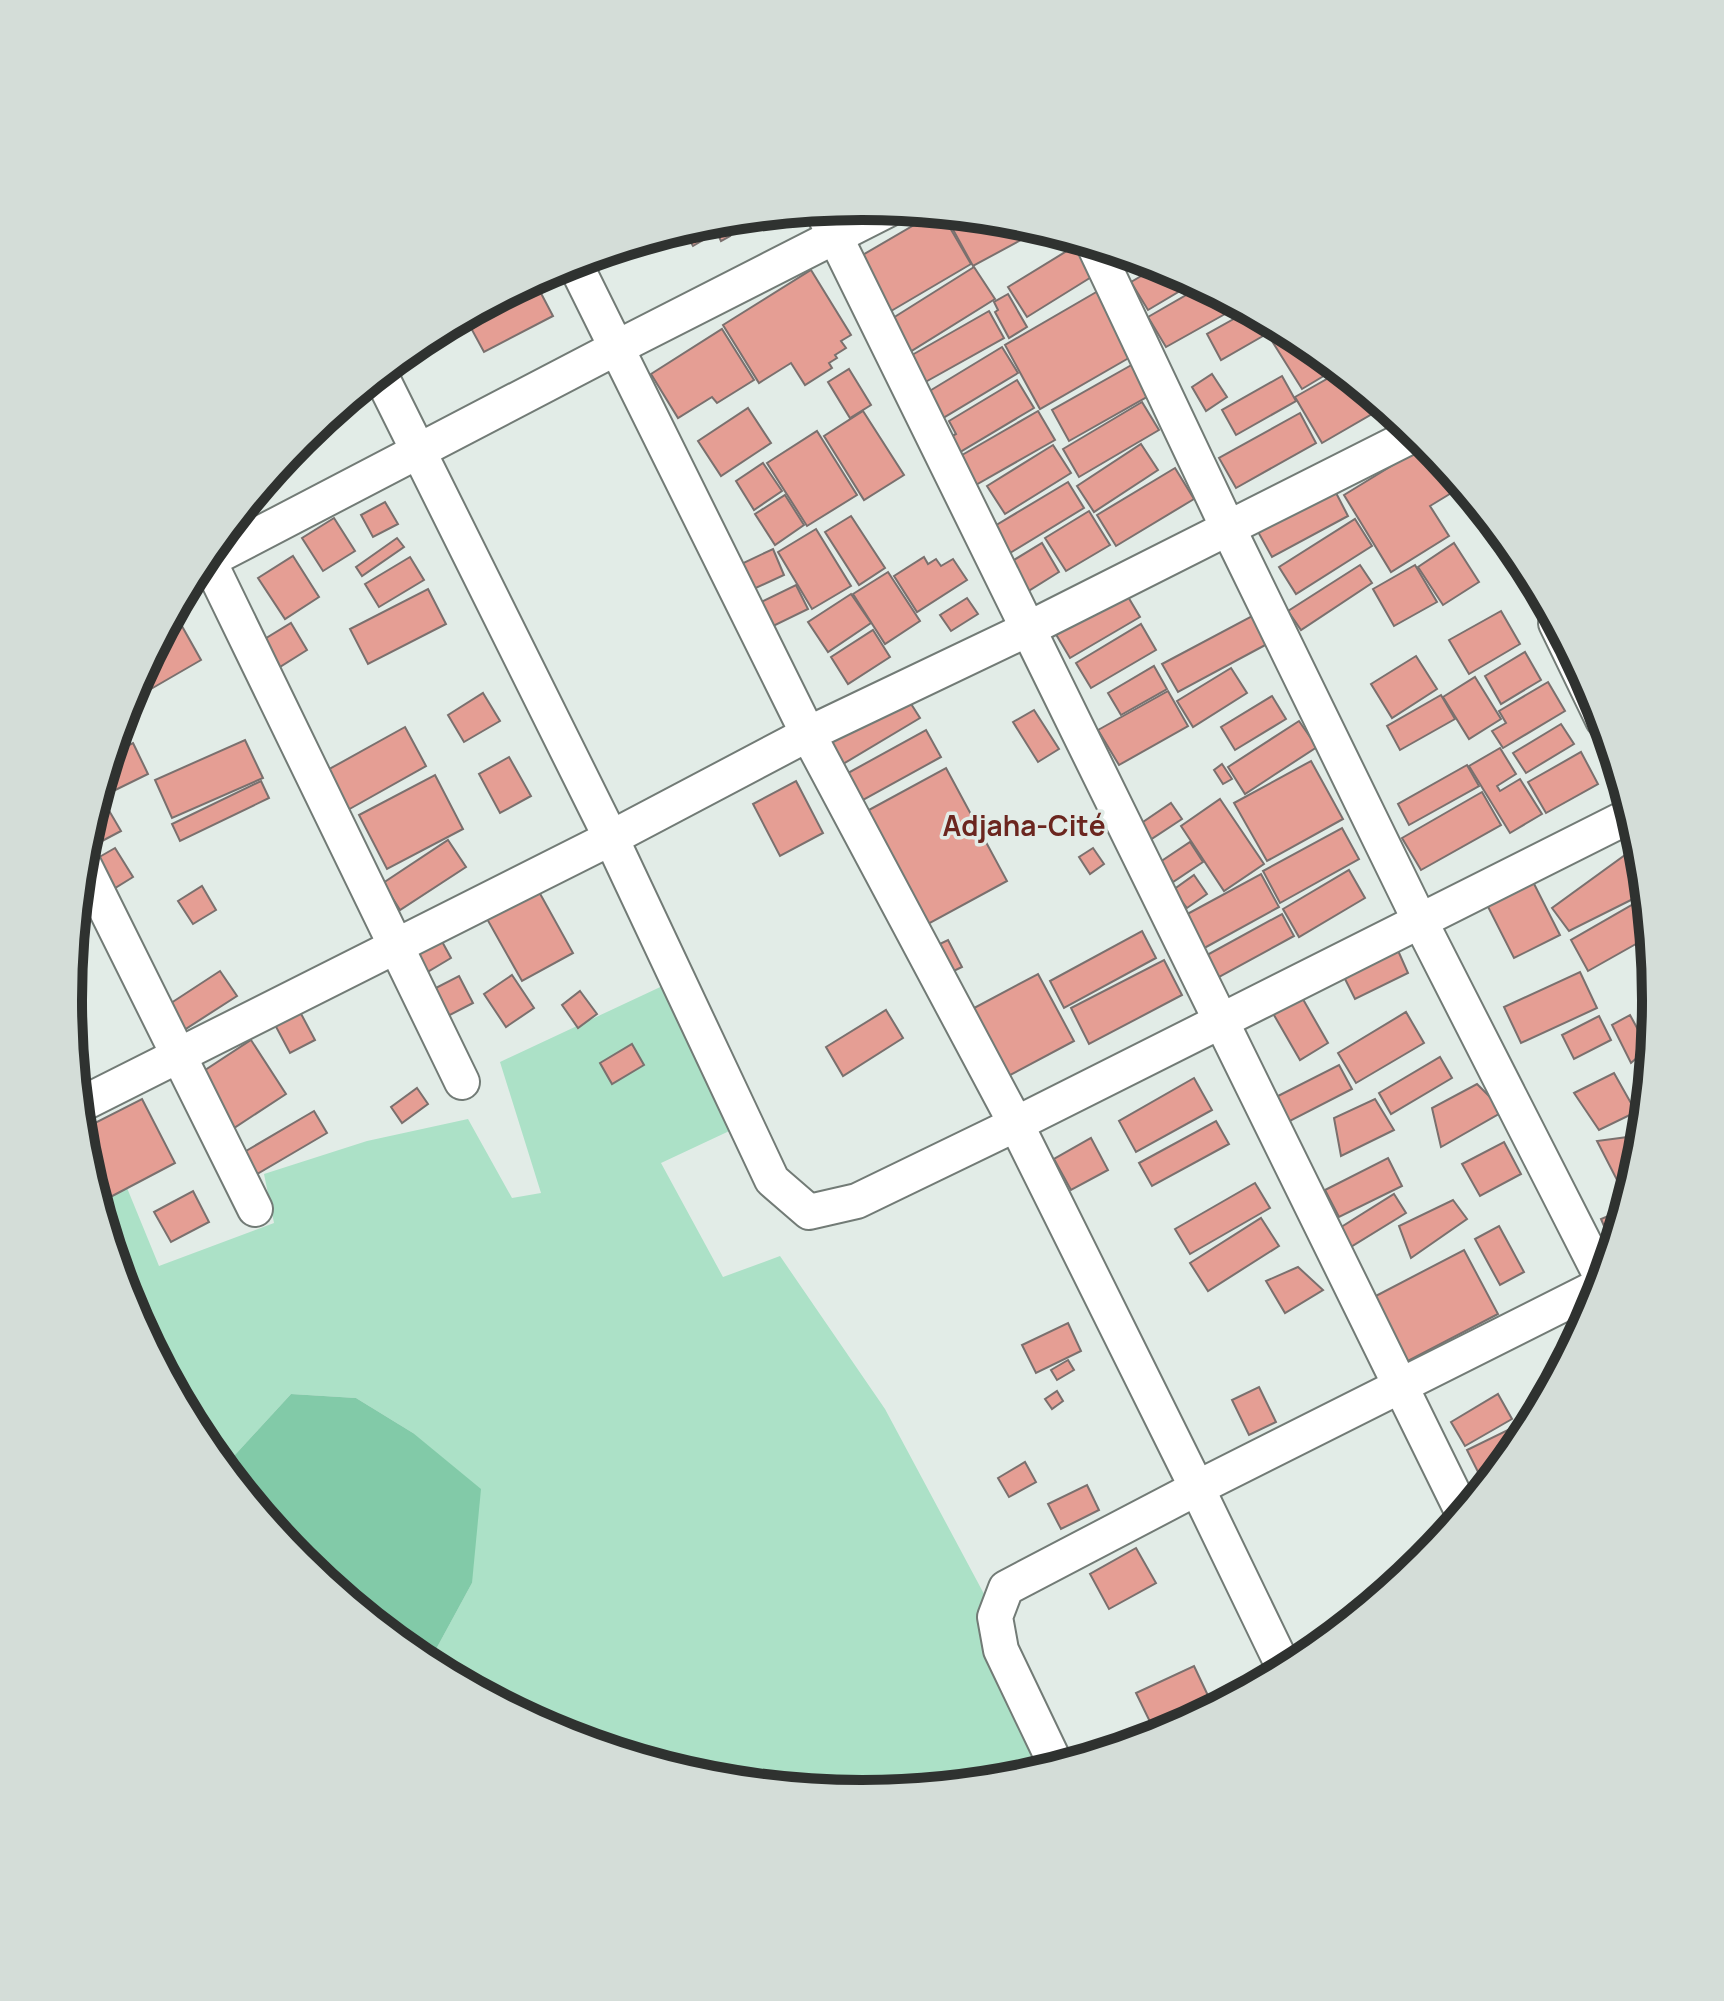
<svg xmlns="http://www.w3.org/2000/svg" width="1724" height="2001" font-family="Manrope,sans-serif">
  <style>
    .green { fill: #ace1c7 }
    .water { fill: #82caa8 }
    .building { fill: #e59e94; stroke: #7a706e; stroke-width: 2 }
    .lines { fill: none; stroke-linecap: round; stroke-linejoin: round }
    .minor-casing { stroke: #727b76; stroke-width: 38 }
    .minor { stroke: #fff; stroke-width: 34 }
    .labels { text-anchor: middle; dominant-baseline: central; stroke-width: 7; stroke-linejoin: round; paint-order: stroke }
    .neighbourhood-label { font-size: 28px; font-weight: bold; fill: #6b261f; stroke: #e2ece7 }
    .rim { fill: none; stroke: #2f3230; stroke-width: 10 }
  </style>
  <rect width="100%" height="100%" fill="#e2ece7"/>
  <path class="green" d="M671 982 740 1126 661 1163 723 1277 780 1256 885 1409 1074 1762 1016 1779 862 1794 707 1779 558 1734 428 1664 472 1583 413 1433 356 1398 291 1394 223 1468 202 1441 128 1304 83 1155 81 1134 100 1122 159 1266 274 1223 264 1174 367 1141 468 1119 512 1198 541 1193 500 1062Z"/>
  <path class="water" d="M291 1394 356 1398 413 1433 481 1489 472 1583 428 1664 420 1660 300 1562 223 1468Z"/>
  <g class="building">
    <path d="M933 214H942L971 264 886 314 854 260Z"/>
    <path d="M945 215 1017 222 1041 229 973 266Z"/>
    <path d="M751 217 753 222 739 230 733 219 724 225 730 236 721 241 717 232 693 246 683 229 708 222Z"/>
    <path d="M633 244 634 246 596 270 588 258Z"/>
    <path d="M1075 246 1093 276 1027 317 1008 287Z"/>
    <path d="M1160 265 1195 282 1148 310 1131 282Z"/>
    <path d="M974 267 995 299 905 355 885 323Z"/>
    <path d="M811 270 851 335 841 341 846 348 835 355 837 358 829 363 832 368 805 385 791 363 759 383 723 325Z"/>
    <path d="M534 280 553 316 484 352 465 317Z"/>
    <path d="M1202 286 1229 301 1234 309 1166 347 1148 317Z"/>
    <path d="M1098 291 1134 355 1040 409 1005 345Z"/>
    <path d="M1008 294 1027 327 1009 338 995 312 998 310 994 302Z"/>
    <path d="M989 311 1004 338 920 385 905 359Z"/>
    <path d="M1248 311 1263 336 1221 360 1207 334Z"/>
    <path d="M1258 316 1303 341 1337 368 1302 389 1257 317Z"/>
    <path d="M722 329 754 380 717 403 712 397 678 418 651 374Z"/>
    <path d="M1002 347 1018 373 938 421 923 395Z"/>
    <path d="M1135 363 1152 394 1069 441 1052 410Z"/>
    <path d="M849 369 871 405 850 418 828 382Z"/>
    <path d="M1341 371 1384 407 1322 443 1295 397Z"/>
    <path d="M1212 374 1227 397 1206 411 1192 387Z"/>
    <path d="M1282 376 1296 401 1236 435 1222 410Z"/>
    <path d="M1017 380 1034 408 955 455 946 439 956 434 949 421Z"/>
    <path d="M1142 402 1159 430 1079 477 1063 449Z"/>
    <path d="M748 408 771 443 721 476 698 441Z"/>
    <path d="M863 411 904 475 864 500 824 436Z"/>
    <path d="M1038 411 1055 440 967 490 950 462Z"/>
    <path d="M334 412 340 425 299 445 297 443 301 439Z"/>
    <path d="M1300 413 1316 443 1236 488 1219 458Z"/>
    <path d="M817 431 857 495 807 526 767 463Z"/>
    <path d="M1141 444 1158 470 1094 512 1077 486Z"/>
    <path d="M1053 445 1071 473 1005 514 987 486Z"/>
    <path d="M1424 446 1453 492 1430 506 1449 536 1391 572 1344 495Z"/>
    <path d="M763 463 782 491 754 510 736 481Z"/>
    <path d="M1175 468 1194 499 1116 546 1097 515Z"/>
    <path d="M1068 482 1084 508 1010 553 993 527Z"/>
    <path d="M1334 489 1348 516 1272 557 1257 530Z"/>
    <path d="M785 495 804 525 775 545 755 514Z"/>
    <path d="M385 502 398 524 373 537 361 515Z"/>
    <path d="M1089 511 1110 545 1066 571 1045 538Z"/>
    <path d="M851 516 885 568 859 585 825 532Z"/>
    <path d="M334 518 355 551 323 571 302 538Z"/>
    <path d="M1355 519 1372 546 1296 594 1279 567Z"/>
    <path d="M816 529 851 586 812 609 778 552Z"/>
    <path d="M397 538 404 547 362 576 356 567Z"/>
    <path d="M1042 543 1059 572 1022 595 1004 566Z"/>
    <path d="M1454 543 1479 582 1443 605 1418 567Z"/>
    <path d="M773 549 784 575 747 592 735 567Z"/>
    <path d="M293 556 319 597 285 619 258 578Z"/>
    <path d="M410 557 424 580 379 607 365 584Z"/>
    <path d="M924 557 928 564 936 559 941 566 953 559 967 580 917 612 894 576Z"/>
    <path d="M1360 565 1372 583 1301 630 1288 611Z"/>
    <path d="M1415 565 1437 602 1394 626 1373 589Z"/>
    <path d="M888 572 920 621 885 644 853 594Z"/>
    <path d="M796 585 808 609 763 631 751 607Z"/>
    <path d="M428 589 446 624 368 664 350 629Z"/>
    <path d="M1124 590 1140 617 1070 658 1054 631Z"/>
    <path d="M851 594 871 623 828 652 808 622Z"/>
    <path d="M967 598 978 614 951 631 940 615Z"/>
    <path d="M1501 611 1520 644 1469 674 1449 640Z"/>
    <path d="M174 612 201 660 144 693 137 681Z"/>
    <path d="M1254 615 1269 643 1178 692 1162 664Z"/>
    <path d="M291 623 307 650 275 670 258 643Z"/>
    <path d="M1141 624 1156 650 1091 688 1076 663Z"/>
    <path d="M873 630 890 657 848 684 831 657Z"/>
    <path d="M1525 652 1541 680 1501 704 1485 676Z"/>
    <path d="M1416 656 1437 689 1392 718 1371 684Z"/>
    <path d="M1154 666 1167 689 1121 715 1108 693Z"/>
    <path d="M1231 668 1247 693 1193 727 1177 701Z"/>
    <path d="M1475 677 1501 719 1469 739 1443 697Z"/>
    <path d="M1548 682 1565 711 1503 748 1492 731 1506 723 1499 711Z"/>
    <path d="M1168 691 1188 726 1119 765 1098 730Z"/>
    <path d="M483 693 500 721 464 742 448 715Z"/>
    <path d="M1441 695 1455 719 1400 750 1387 726Z"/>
    <path d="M906 696 920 718 838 767 825 745Z"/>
    <path d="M1272 696 1286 719 1235 750 1221 727Z"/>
    <path d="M1034 710 1059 749 1038 762 1013 722Z"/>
    <path d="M1299 721 1317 747 1245 794 1228 767Z"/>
    <path d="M1561 724 1574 744 1526 773 1513 753Z"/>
    <path d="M405 727 426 766 346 811 324 772Z"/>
    <path d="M926 730 941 757 854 805 839 778Z"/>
    <path d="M245 740 263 778 172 818 155 780Z"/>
    <path d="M133 743 148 774 97 799 111 754Z"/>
    <path d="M1500 748 1516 774 1497 786 1500 791 1520 779 1542 814 1510 833 1469 766Z"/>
    <path d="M1581 752 1598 784 1546 813 1528 782Z"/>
    <path d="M509 757 531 796 500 813 479 774Z"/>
    <path d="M1311 761 1343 819 1267 861 1234 803Z"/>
    <path d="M1222 764 1232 779 1223 784 1214 770Z"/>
    <path d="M1467 765 1479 786 1409 825 1398 804Z"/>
    <path d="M946 768 1007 881 917 930 856 817Z"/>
    <path d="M435 775 463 829 387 869 359 815Z"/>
    <path d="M261 781 269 798 180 841 172 824Z"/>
    <path d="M796 781 823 833 780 856 753 804Z"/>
    <path d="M1482 792 1501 825 1421 870 1402 838Z"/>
    <path d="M1220 799 1264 864 1224 891 1181 826Z"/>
    <path d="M104 802 121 831 85 850 83 845 95 807Z"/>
    <path d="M1171 803 1182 819 1150 840 1140 824Z"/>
    <path d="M1342 828 1359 859 1280 903 1263 871Z"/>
    <path d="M448 840 466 867 400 910 383 883Z"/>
    <path d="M1190 842 1203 862 1173 882 1160 862Z"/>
    <path d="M115 848 133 877 107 893 89 863Z"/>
    <path d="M1093 848 1104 864 1090 874 1079 857Z"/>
    <path d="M1625 855 1645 893 1569 931 1552 908Z"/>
    <path d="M1349 870 1365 898 1299 937 1283 909Z"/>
    <path d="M1527 870 1560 935 1514 958 1481 893Z"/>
    <path d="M1261 874 1279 907 1197 952 1180 918Z"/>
    <path d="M1194 875 1207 894 1187 908 1173 890Z"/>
    <path d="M533 881 573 953 522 981 482 910Z"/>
    <path d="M202 886 216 910 193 924 178 901Z"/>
    <path d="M1644 898 1646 902 1650 936 1588 971 1571 940Z"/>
    <path d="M1282 914 1294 936 1210 982 1198 960Z"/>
    <path d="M1142 931 1156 958 1064 1008 1050 981Z"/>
    <path d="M439 936 451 958 424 974 411 951Z"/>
    <path d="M948 940 962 967 939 978 925 951Z"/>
    <path d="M1396 946 1408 973 1355 999 1341 971Z"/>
    <path d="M1164 960 1182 995 1089 1044 1071 1008Z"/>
    <path d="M220 971 237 996 181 1032 165 1007Z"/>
    <path d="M1580 972 1597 1008 1521 1043 1504 1007Z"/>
    <path d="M1038 974 1074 1041 997 1082 961 1015Z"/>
    <path d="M512 975 534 1008 506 1027 484 994Z"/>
    <path d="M459 976 473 1003 442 1019 428 992Z"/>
    <path d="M1296 987 1328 1043 1300 1060 1267 1003Z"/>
    <path d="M580 991 597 1014 578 1028 562 1005Z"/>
    <path d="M299 1010 315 1040 290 1053 274 1023Z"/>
    <path d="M886 1010 903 1038 843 1076 826 1047Z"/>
    <path d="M1406 1012 1424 1043 1356 1083 1338 1053Z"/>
    <path d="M1630 1015 1648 1048 1631 1063 1612 1025Z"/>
    <path d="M1599 1016 1611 1040 1574 1059 1562 1035Z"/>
    <path d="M251 1040 286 1094 231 1130 196 1076Z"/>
    <path d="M632 1044 644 1065 612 1084 600 1063Z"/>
    <path d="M1440 1057 1452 1078 1391 1114 1379 1093Z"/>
    <path d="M1339 1065 1352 1089 1286 1123 1274 1098Z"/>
    <path d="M1614 1073 1636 1112 1599 1130 1574 1093Z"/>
    <path d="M1194 1078 1212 1110 1136 1152 1119 1121Z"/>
    <path d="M1477 1084 1504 1111 1441 1147 1432 1108Z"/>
    <path d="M417 1088 428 1104 402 1123 391 1107Z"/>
    <path d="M142 1099 175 1163 99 1203 83 1155 81 1130Z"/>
    <path d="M1375 1099 1394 1130 1341 1156 1334 1118Z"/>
    <path d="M314 1111 327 1133 247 1180 234 1158Z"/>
    <path d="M1216 1121 1229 1144 1152 1186 1139 1163Z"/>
    <path d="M1643 1135 1641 1156 1636 1170 1617 1180 1597 1141Z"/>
    <path d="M1091 1138 1108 1170 1071 1190 1054 1159Z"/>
    <path d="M1504 1142 1521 1174 1480 1196 1462 1164Z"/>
    <path d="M1388 1158 1402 1186 1339 1217 1325 1190Z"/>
    <path d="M1255 1183 1270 1208 1190 1254 1175 1229Z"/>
    <path d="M193 1191 209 1222 171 1242 154 1212Z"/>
    <path d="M1394 1194 1406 1213 1349 1248 1338 1229Z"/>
    <path d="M1453 1200 1467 1219 1411 1258 1399 1226Z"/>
    <path d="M1625 1209 1613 1247 1601 1219Z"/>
    <path d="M1261 1218 1279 1246 1208 1291 1190 1263Z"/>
    <path d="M1499 1226 1524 1272 1500 1285 1475 1239Z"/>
    <path d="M1464 1250 1498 1314 1404 1363 1370 1299Z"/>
    <path d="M1298 1267 1323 1290 1285 1313 1266 1281Z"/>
    <path d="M1068 1323 1081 1351 1036 1373 1022 1345Z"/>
    <path d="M1068 1360 1074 1370 1057 1380 1051 1370Z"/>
    <path d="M1259 1387 1276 1422 1249 1435 1232 1400Z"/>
    <path d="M1057 1391 1063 1401 1052 1409 1045 1399Z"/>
    <path d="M1498 1394 1512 1419 1465 1446 1451 1422Z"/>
    <path d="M1516 1426 1523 1440 1522 1442 1500 1469 1481 1478 1467 1450Z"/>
    <path d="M1025 1462 1036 1482 1009 1497 998 1478Z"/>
    <path d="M1087 1485 1099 1510 1061 1529 1048 1504Z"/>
    <path d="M1136 1548 1156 1583 1109 1609 1090 1574Z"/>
    <path d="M1194 1666 1212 1704 1154 1730 1136 1693Z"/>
  </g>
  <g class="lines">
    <defs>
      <g id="minor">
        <path d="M822 210 1463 1513"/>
        <path d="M1094 245 1228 528 1420 921 1603 1280"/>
        <path d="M574 262 808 734 1016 1124 1197 1488 1285 1670"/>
        <path d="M380 374 611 838 772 1180 809 1212 857 1201 1016 1124 1631 815"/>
        <path d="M206 555 462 1082"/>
        <path d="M198 566 616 348 889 209"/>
        <path d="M1556 623 1603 720"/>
        <path d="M82 861 255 1209"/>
        <path d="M78 1106 611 838 808 734 1028 629 1417 433"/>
        <path d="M1057 1767 1001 1650 995 1617 1006 1588 1197 1488 1601 1285"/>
      </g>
    </defs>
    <use href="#minor" class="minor-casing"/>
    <use href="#minor" class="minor"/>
  </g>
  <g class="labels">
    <g class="neighbourhood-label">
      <text x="1024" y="825">Adjaha-Cité</text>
    </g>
  </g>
  <path d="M0 0H1724V2001H0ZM82 1000a780 780 0 1 1 1560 0a780 780 0 1 1-1560 0Z" fill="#d4ddd8" fill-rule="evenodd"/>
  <path class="rim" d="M82 1000a780 780 0 1 1 1560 0a780 780 0 1 1-1560 0Z"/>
</svg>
